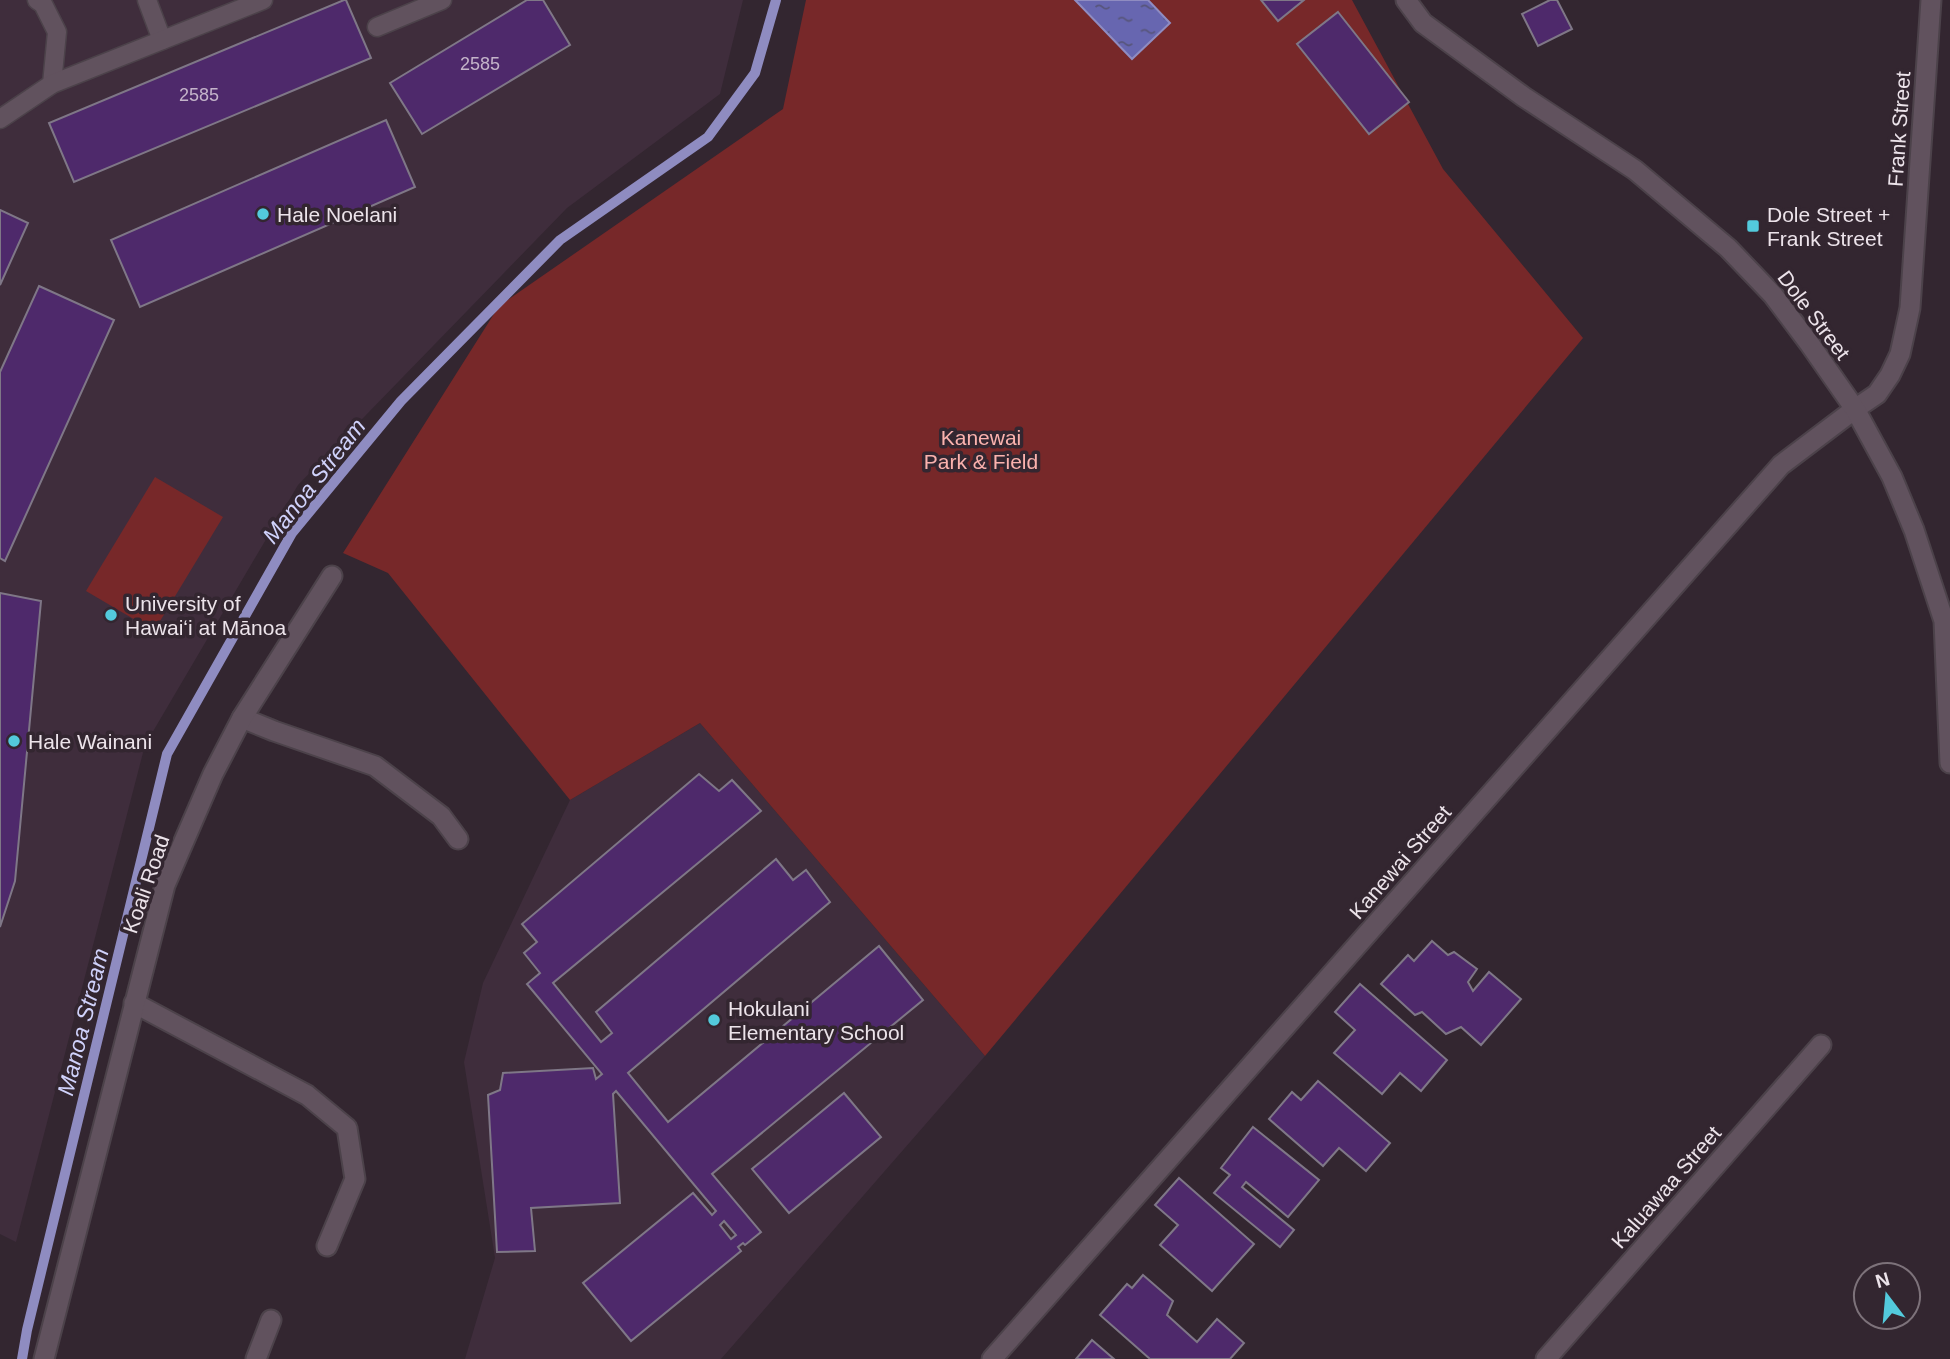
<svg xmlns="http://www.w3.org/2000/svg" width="1950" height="1359" font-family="Helvetica,sans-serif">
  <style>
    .built { fill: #3f2d3c }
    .park { fill: #772829 }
    .water { fill: url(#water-ripples); stroke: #8f8cc1; stroke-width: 2 }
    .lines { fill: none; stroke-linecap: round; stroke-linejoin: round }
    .stream { stroke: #8f8cc1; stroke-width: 10 }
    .building { fill: #4e296b; stroke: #7f7787; stroke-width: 2; fill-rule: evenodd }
    .service-casing { stroke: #4c424a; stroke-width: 21 }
    .minor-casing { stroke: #4c424a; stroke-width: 23 }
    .tertiary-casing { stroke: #4c424a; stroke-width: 23 }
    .service { stroke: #61525e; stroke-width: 18 }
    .minor { stroke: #61525e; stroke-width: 19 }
    .tertiary { stroke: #61525e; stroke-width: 19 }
    .poi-dot { fill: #53cadc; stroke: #332630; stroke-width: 2.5 }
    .labels { text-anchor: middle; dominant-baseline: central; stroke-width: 7; stroke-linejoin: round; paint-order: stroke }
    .number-label { font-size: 18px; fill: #c4b4ca }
    .street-label { font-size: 21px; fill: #ece3ea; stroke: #332630 }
    .poi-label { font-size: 21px; fill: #ece3ea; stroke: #332630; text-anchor: start }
    .park-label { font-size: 21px; fill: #fbb2ae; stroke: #332630 }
    .water-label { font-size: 23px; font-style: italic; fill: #d0d2fb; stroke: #332630 }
  </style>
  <defs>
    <pattern id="water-ripples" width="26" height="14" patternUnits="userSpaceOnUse" patternTransform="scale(1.75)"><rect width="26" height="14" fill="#6766b0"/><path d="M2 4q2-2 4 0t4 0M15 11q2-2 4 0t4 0" fill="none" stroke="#57557b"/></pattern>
  </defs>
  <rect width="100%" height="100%" fill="#332630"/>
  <g class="built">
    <path d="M0 0H743L720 94 567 208 298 485 145 745 16 1242 0 1234Z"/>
    <path d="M700 723 985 1056 721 1359H465L495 1258 464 1062 483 983 570 800Z"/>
  </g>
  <g class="park">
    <path d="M806 0H1352L1443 169 1583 338 985 1056 700 723 570 800 388 573 343 553 499 306 783 109Z"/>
    <path d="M155 477 223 517 154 631 86 591Z"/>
  </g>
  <path class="water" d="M1075 0H1148L1170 23 1132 59Z"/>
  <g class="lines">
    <path class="stream" d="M22 1359 27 1330 167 754 292 533 401 401 560 240 708 137 755 73 776 0"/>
  </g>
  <g class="building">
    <path d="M344 0H346L371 58 74 182 49 123Z"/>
    <path d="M527 0H543L570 45 422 134 390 83Z"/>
    <path d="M1261 0H1304L1278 21Z"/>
    <path d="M1550 0H1557L1572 29 1538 46 1522 14Z"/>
    <path d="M1338 12 1409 102 1369 134 1297 44Z"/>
    <path d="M386 120 415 187 140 307 111 240Z"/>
    <path d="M0 210 28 223 0 285Z"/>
    <path d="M39 286 114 320 5 561 0 558V372Z"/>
    <path d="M0 593 41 601 15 881 0 927Z"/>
    <path d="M699 774 719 791 732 780 761 811 553 983 601 1042 612 1033 596 1012 776 859 793 880 806 870 830 902 628 1073 668 1122 879 946 923 1000 712 1174 761 1232 745 1245 743 1243 738 1247 741 1251 631 1341 583 1283 693 1193 712 1215 716 1211 616 1091 613 1094 620 1203 531 1208 535 1251 497 1252 488 1095 500 1090 503 1073 593 1068 596 1079 602 1074 527 984 540 973 524 953 537 942 522 924ZM724 1221 736 1235 731 1239 720 1225Z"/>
    <path d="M1432 941 1448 955 1454 952 1477 969 1468 982 1473 991 1489 972 1521 999 1481 1045 1461 1027 1446 1034 1422 1012 1415 1015 1381 984 1408 955 1414 961Z"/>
    <path d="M1360 984 1447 1060 1421 1091 1400 1073 1382 1094 1334 1053 1355 1030 1335 1012Z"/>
    <path d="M1318 1081 1390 1143 1366 1171 1339 1148 1323 1166 1269 1119 1292 1092 1301 1100Z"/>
    <path d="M844 1093 881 1137 789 1213 752 1169Z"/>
    <path d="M1253 1127 1319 1180 1288 1217 1246 1182 1242 1187 1294 1230 1280 1247 1214 1193 1230 1175 1221 1168Z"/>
    <path d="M1179 1178 1254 1244 1212 1291 1160 1245 1178 1225 1155 1205Z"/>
    <path d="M1143 1275 1173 1301 1167 1315 1197 1342 1217 1319 1244 1343 1230 1359H1150L1100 1315 1127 1284 1132 1288Z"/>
    <path d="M1092 1340 1114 1359H1076Z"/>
  </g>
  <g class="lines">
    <defs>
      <g id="service">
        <path d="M37 0 43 4 57 32 52 84"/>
        <path d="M147 0 162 40"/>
        <path d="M377 27 442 0"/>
        <path d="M0 119 52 84 263 0"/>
      </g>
      <g id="minor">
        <path d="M242 718 274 731 375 766 441 816 458 839"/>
        <path d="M134 1003 307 1095 347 1128 355 1179 327 1246"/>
        <path d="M44 1359 165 885 213 774 242 718 332 576"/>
        <path d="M256 1359 271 1320"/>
        <path d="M992 1359 1781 465 1855 409 1877 394 1890 375 1900 354 1910 308 1931 0"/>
        <path d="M1546 1359 1821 1045"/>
      </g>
      <path id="tertiary" d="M1406 0 1423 23 1524 97 1635 170 1728 248 1773 295 1809 343 1855 409 1892 477 1914 530 1944 621 1950 763"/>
    </defs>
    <use href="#service" class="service-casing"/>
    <use href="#minor" class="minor-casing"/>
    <use href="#tertiary" class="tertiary-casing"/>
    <use href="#service" class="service"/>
    <use href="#minor" class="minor"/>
    <use href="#tertiary" class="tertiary"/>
  </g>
  <g class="poi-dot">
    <circle cx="263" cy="214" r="7"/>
    <rect x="1746" y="219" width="14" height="14" rx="3.5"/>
    <circle cx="111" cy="615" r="7"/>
    <circle cx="14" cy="741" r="7"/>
    <circle cx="714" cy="1020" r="7"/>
  </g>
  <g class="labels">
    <g class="number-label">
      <text x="480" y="64">2585</text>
      <text x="199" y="95">2585</text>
    </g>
    <g class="street-label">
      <text transform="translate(1899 129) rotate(-86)">Frank Street</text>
      <text transform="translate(1814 315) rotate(53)">Dole Street</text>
      <text transform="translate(1400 862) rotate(-49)">Kanewai Street</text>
      <text transform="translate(146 884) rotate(-71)">Koali Road</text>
      <text transform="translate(1666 1187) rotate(-49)">Kaluawaa Street</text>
    </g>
    <g class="poi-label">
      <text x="277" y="214">Hale Noelani</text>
      <text x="1767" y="214">Dole Street +<tspan x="1767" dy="24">Frank Street</tspan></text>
      <text x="125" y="603">University of<tspan x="125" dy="24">Hawaiʻi at Mānoa</tspan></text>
      <text x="28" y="741">Hale Wainani</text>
      <text x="728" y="1008">Hokulani<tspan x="728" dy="24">Elementary School</tspan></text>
    </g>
    <g class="park-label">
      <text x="981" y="437">Kanewai<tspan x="981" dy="24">Park &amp; Field</tspan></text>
    </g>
    <g class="water-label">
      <text transform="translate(314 481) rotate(-52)">Manoa Stream</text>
      <text transform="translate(83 1022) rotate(-76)">Manoa Stream</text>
    </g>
  </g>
  <g transform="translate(1887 1296) rotate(344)"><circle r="33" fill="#332630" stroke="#7d727a" stroke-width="2"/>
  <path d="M0-5L12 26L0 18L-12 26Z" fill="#53cadc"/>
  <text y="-10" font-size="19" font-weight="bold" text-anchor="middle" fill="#ece3ea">N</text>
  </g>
</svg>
